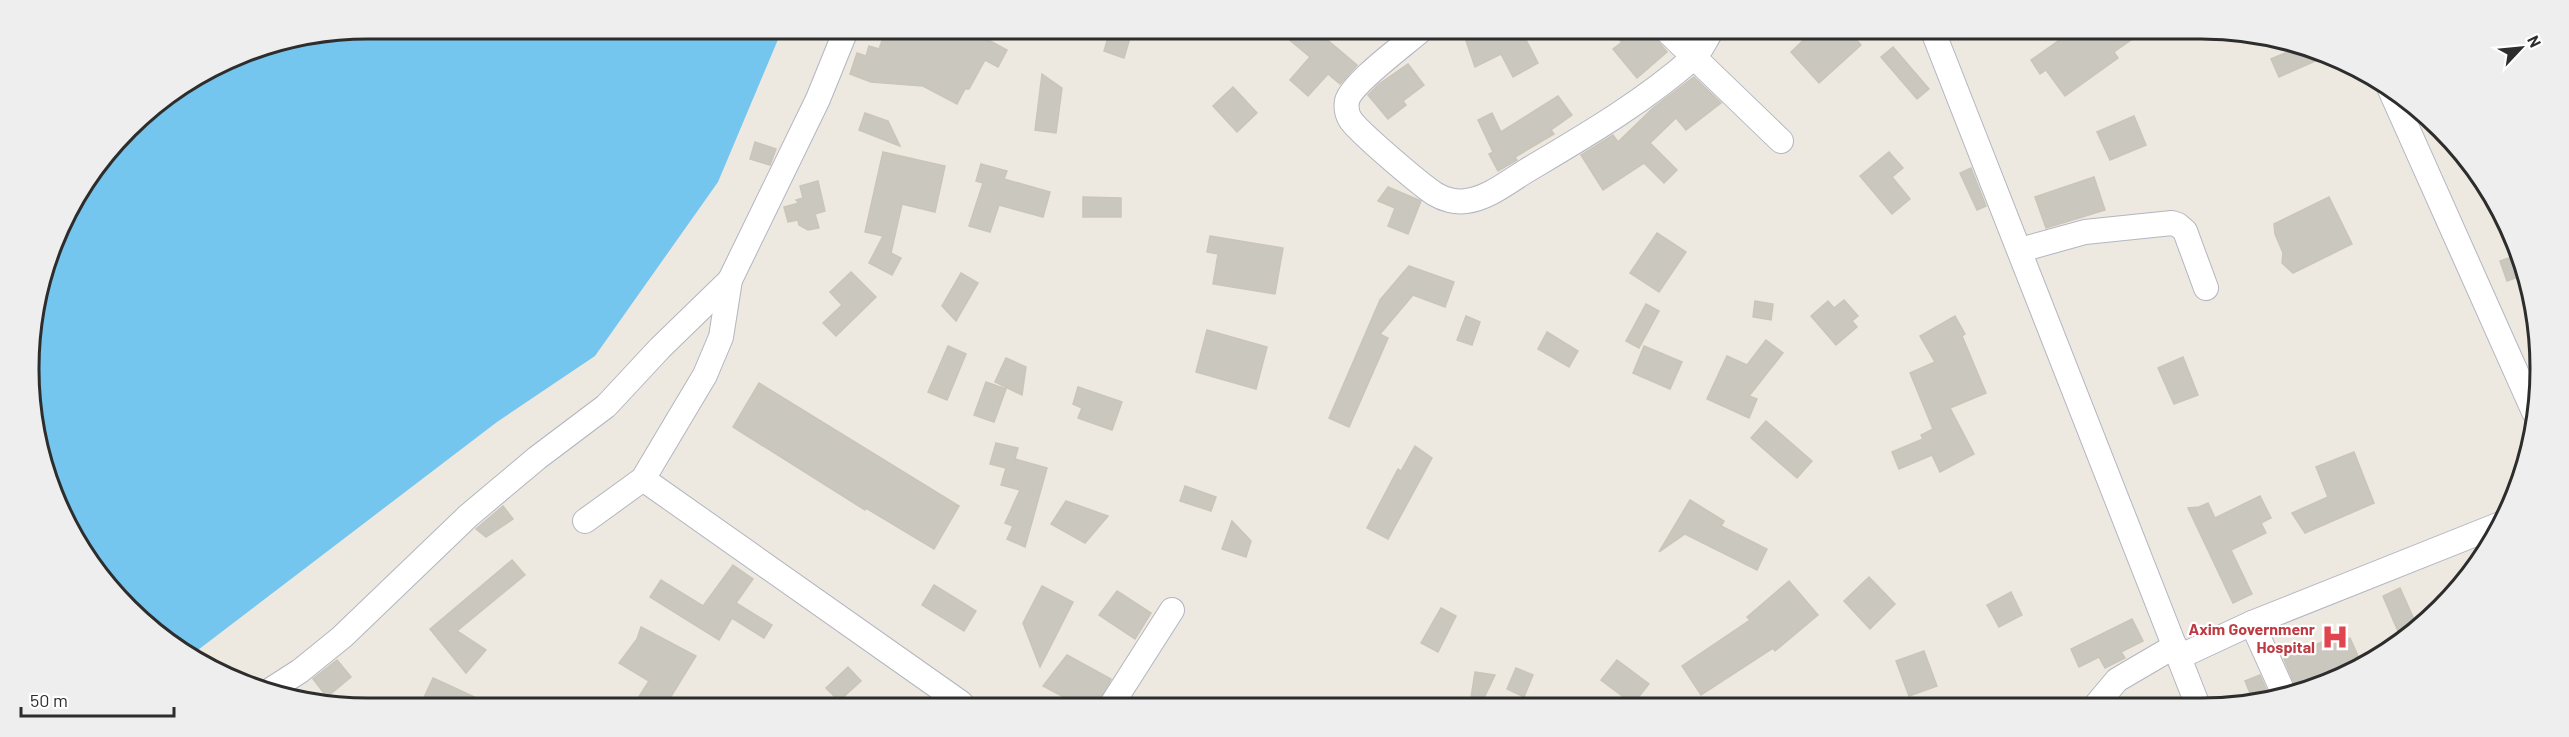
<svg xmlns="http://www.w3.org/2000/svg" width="2569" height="737" font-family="Barlow,sans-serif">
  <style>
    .water { fill: #75c6ee }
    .building { fill: #cac7be; stroke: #cac5b9; stroke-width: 1.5 }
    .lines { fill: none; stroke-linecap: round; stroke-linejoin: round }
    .minor-casing { stroke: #b3b5c0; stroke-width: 26 }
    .minor { stroke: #fff; stroke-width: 24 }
    .labels { text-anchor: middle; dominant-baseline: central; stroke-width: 4.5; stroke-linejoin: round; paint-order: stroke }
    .health-label { font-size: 16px; font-weight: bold; fill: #be3a42; stroke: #fff; text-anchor: end }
    .rim { fill: none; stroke: #2d2d2d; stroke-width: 3 }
  </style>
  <rect width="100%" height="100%" fill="#eee9e0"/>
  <path class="water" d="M369 29 782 30 718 182 595 356 497 422 190 656 180 651 99 575 40 457 29 346 64 218 144 113 239 54Z"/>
  <g class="building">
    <path d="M886 30 972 31 1007 50 998 67 985 60 969 89H965L957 104 923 86 871 82 850 74 857 53 866 56 869 46 879 49Z"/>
    <path d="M1110 31H1132L1124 58 1104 51Z"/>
    <path d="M1280 32H1318L1357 65 1340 84 1328 74 1308 96 1290 80 1310 57Z"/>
    <path d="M1477 32H1522L1538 63 1513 77 1501 54 1475 67 1465 38Z"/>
    <path d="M1612 33H1651L1667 52 1637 78 1613 49 1622 42Z"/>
    <path d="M1811 33 1851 34 1861 45 1819 83 1791 52Z"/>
    <path d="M2068 34H2116L2138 35 2114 52 2118 58 2065 96 2046 70 2040 74 2031 60Z"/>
    <path d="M1893 47 1929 89 1917 99 1881 57Z"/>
    <path d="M2297 48 2322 58 2279 77 2271 59Z"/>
    <path d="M1408 64 1424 85 1403 101 1406 105 1388 119 1368 95 1379 84Z"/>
    <path d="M1042 74 1062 88 1056 133 1035 130Z"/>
    <path d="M1694 77 1721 103 1686 130 1676 118 1650 143 1677 170 1664 183 1644 163 1603 190 1581 155 1613 135 1618 142 1653 108Z"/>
    <path d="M1233 87 1257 113 1237 132 1213 106Z"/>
    <path d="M1558 96 1572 115 1551 130 1554 134 1515 157 1517 160 1498 171 1489 154 1493 152 1478 120 1492 113 1501 132Z"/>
    <path d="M865 113 888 121 900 146 859 130Z"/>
    <path d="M2134 116 2146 145 2110 160 2097 132Z"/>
    <path d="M755 142 776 149 770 165 750 159Z"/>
    <path d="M883 152 945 166 935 212 902 204 891 253 901 258 892 275 869 263 883 236 865 232Z"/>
    <path d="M1889 152 1903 168 1892 177 1910 199 1892 214 1860 176Z"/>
    <path d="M981 164 1007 171 1004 179 1050 192 1043 217 999 205 990 232 969 226 983 183 976 181Z"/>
    <path d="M1971 168 1986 206 1977 210 1960 173Z"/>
    <path d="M2094 177 2105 210 2046 228 2035 197Z"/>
    <path d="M818 181 825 211 815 214 819 228 808 230 799 225 798 220 788 222 784 207 799 203 796 200 803 198 800 186Z"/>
    <path d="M1388 187 1421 201 1408 234 1388 226 1395 208 1378 201Z"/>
    <path d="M1083 197 1121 198V217H1083Z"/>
    <path d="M2329 197 2352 244 2293 273 2282 263 2283 253 2275 234 2274 224Z"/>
    <path d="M1657 233 1686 252 1659 292 1630 273Z"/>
    <path d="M1210 236 1283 248 1275 294 1213 284 1218 254 1207 252Z"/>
    <path d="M2515 256 2523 275 2507 281 2500 261Z"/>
    <path d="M1409 266 1454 282 1445 307 1413 295 1380 334 1388 338 1349 427 1329 418 1380 300Z"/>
    <path d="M851 272 876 297 836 336 823 323 842 305 830 292Z"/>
    <path d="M961 273 978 283 956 321 942 306Z"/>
    <path d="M1844 300 1858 316 1852 321 1857 327 1836 345 1811 316 1828 301 1834 308Z"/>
    <path d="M1755 301 1773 304 1771 320 1753 317Z"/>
    <path d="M1646 304 1659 311 1639 348 1626 341Z"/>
    <path d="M1466 316 1480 322 1472 345 1457 340Z"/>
    <path d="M1955 316 1965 334 1962 336 1986 393 1950 408 1974 454 1940 472 1932 455 1899 469 1892 452 1923 439 1921 435 1933 429 1910 373 1935 362 1920 336Z"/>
    <path d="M1207 330 1267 347 1256 389 1196 372Z"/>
    <path d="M1547 332 1578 351 1569 367 1538 349Z"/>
    <path d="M1766 340 1783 353 1749 396 1757 399 1749 418 1707 399 1727 356 1747 365Z"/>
    <path d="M948 346 966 354 947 400 928 392Z"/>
    <path d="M1644 346 1682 362 1670 389 1633 373Z"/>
    <path d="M2183 357 2198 395 2174 404 2158 368Z"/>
    <path d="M1006 358 1026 367 1022 395 995 382Z"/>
    <path d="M986 382 1006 389 994 422 974 415Z"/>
    <path d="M759 383 959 506 934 549 866 508 865 510 733 427Z"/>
    <path d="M1078 387 1122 402 1112 430 1078 418 1082 408 1073 404Z"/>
    <path d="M1766 421 1812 461 1797 478 1751 438Z"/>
    <path d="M996 443 1018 448 1015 459 1047 468 1025 547 1007 539 1013 526 1005 523 1020 490 1001 485 1006 468 990 464Z"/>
    <path d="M1415 446 1432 458 1388 539 1367 528 1398 469 1401 471Z"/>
    <path d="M2354 452 2374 503 2305 533 2292 513 2328 497 2316 467Z"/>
    <path d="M1185 486 1216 497 1211 511 1180 501Z"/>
    <path d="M2260 496 2271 518 2261 523 2266 533 2231 550 2252 594 2233 603 2188 508 2199 507 2208 503 2215 518Z"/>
    <path d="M1690 500 1724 521 1721 526 1767 549 1757 570 1685 534 1659 552Z"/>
    <path d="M1066 501 1108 516 1085 543 1051 524Z"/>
    <path d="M503 506 513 519 486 537 476 529Z"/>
    <path d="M1232 521 1251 541 1246 557 1222 549Z"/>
    <path d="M512 560 525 575 457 631 486 650 466 673 430 629Z"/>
    <path d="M733 565 753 579 736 603 772 625 764 638 732 618 719 640 650 597 661 580 703 606Z"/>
    <path d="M1869 577 1895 604 1870 629 1844 601Z"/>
    <path d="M1789 581 1818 615 1775 651 1773 648 1701 695 1682 666 1750 620 1747 617Z"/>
    <path d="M934 585 976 611 964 631 922 605Z"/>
    <path d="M1042 586 1073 602 1040 667 1023 623Z"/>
    <path d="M2400 588 2417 626 2400 636 2383 596Z"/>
    <path d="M1117 591 1151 613 1135 639 1099 615Z"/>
    <path d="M2011 592 2022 615 1999 627 1987 605Z"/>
    <path d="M1441 608 1456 616 1438 652 1421 643Z"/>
    <path d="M2132 619 2143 641 2121 652 2125 658 2105 668 2099 657 2079 667 2071 649Z"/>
    <path d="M641 627 696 656 667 703H635L649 681 619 663 637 639Z"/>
    <path d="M2340 634 2344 641 2350 638 2358 656 2352 658 2356 667 2322 682 2297 690 2284 659Z"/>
    <path d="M1924 651 1937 686 1909 696 1896 661Z"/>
    <path d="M1067 655 1111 679 1098 704 1075 703 1043 686Z"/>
    <path d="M337 660 351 677 327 697 313 679Z"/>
    <path d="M1617 660 1649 684 1633 704 1601 680Z"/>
    <path d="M848 667 861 681 839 701 826 688Z"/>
    <path d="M1516 668 1533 675 1524 697 1507 689Z"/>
    <path d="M1475 672 1495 675 1481 704H1470Z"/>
    <path d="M2260 675 2270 698 2254 703 2245 681Z"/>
    <path d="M433 678 444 683 485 702H422Z"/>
  </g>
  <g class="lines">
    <defs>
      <g id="minor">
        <path d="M1419 32C1404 45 1351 84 1347 101 1346 107 1347 114 1350 119 1357 131 1421 185 1435 194 1443 199 1456 203 1466 201 1487 199 1508 182 1526 171 1583 137 1642 103 1692 59 1700 53 1705 41 1710 33"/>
        <path d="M1669 33 1781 141"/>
        <path d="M1934 34 2198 706"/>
        <path d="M2388 85 2534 412"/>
        <path d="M2020 250 2085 232 2172 223 2178 225 2185 231 2206 288"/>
        <path d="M643 479 961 703"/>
        <path d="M585 521 643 479 705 375 721 337 730 280 818 99 846 30"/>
        <path d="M2252 623 2284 694"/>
        <path d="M2179 657 2252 623 2503 523"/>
        <path d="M272 689 300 671 342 637 468 516 537 458 606 406 660 348 730 280"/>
        <path d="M1112 704 1172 610"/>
        <path d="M2096 705 2117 680 2175 646"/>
      </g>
    </defs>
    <use href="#minor" class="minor-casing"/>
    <use href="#minor" class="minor"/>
  </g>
  <defs>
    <symbol id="hospital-bare" viewBox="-9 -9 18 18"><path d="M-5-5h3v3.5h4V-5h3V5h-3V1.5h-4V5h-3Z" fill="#e0444e" stroke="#fff" stroke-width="2.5" paint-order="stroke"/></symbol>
  </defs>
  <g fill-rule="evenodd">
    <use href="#hospital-bare" x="2316" y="618" width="38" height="38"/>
  </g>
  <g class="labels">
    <g class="health-label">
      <text x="2315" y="628">Axim Governmenr<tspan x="2315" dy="18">Hospital</tspan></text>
    </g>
  </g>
  <path d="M0 0H2569V737H0ZM368 39H2201A329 329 0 0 1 2530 368V369A329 329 0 0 1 2201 698H368A329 329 0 0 1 39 369V368A329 329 0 0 1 368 39Z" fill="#eee" fill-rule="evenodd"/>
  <path class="rim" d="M368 39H2201A329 329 0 0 1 2530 368V369A329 329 0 0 1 2201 698H368A329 329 0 0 1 39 369V368A329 329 0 0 1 368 39Z"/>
  <g transform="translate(2521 48) rotate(64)" stroke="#ffffff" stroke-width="4.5" paint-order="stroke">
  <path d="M0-4.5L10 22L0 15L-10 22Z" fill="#2d2d2d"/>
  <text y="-9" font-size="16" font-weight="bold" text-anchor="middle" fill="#2d2d2d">N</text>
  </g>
  <path d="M21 707v9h153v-9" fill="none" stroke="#2d2d2d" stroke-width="3"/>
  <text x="30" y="707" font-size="18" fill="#2d2d2d" stroke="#ffffff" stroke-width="4.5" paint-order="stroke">50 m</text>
</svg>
